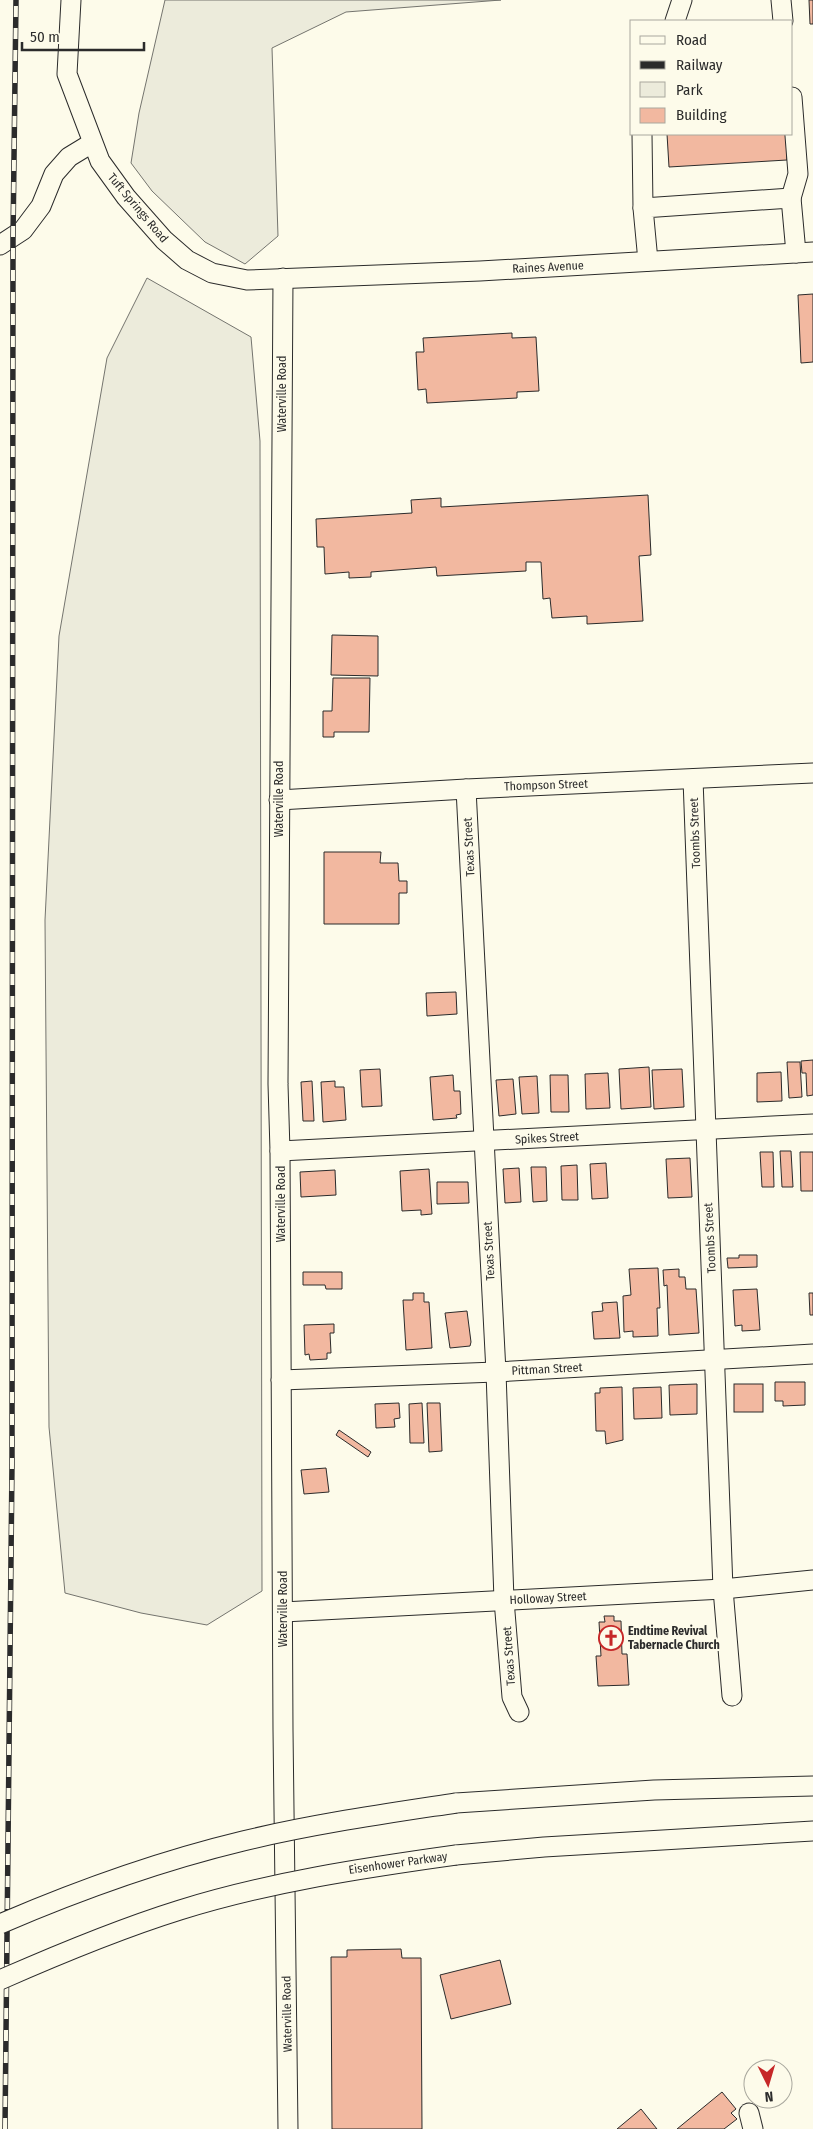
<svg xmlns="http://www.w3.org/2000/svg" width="813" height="2129" font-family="'Fira Sans Condensed',sans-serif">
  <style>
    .green { fill: #ecebdb; stroke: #74746e }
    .building { fill: #f2b8a0; stroke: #2b2b2b }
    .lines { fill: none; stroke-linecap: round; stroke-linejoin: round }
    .minor-casing { stroke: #2b2b2b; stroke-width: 21 }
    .minor { stroke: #fdfbea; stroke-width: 19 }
    .rail-casing { stroke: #2b2b2b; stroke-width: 5.5 }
    .rail { stroke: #fdfbea; stroke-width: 4; stroke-dasharray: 11; stroke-linecap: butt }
    .minor-bridge-casing { stroke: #2b2b2b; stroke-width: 21; stroke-linecap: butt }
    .minor-bridge { stroke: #fdfbea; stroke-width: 19 }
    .labels { text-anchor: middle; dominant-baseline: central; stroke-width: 4; stroke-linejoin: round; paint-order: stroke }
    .street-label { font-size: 12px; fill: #2b2b2b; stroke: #fdfbea }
    .poi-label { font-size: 12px; font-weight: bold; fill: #2b2b2b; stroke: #fdfbea; text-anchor: start }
  </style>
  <rect width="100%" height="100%" fill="#fdfbea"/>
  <g class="green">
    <path d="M165 0H501L346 12 272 48 278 236 245 264 205 242 152 191 131 163 139 113Z"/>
    <path d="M147 278 251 337 260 441 262 1591 207 1625 141 1613 65 1593 49 1427 45 920 59 636 107 358Z"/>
  </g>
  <g class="building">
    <path d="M809 0H813V24H810Z"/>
    <path d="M667 134H786L787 160 669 167Z"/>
    <path d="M813 294V362L801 363 798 295Z"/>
    <path d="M512 333V338L536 337 539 391 517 392V398L427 403 426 389 418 390 416 352H424L423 338Z"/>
    <path d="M648 495 651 555 639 556 643 621 587 624V616L552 618 550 598 543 599 541 562H526V571L437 576 436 567 371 572V577L349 578V572L325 574 324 547H317L316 519 412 513 411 500 441 498V507Z"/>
    <path d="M332 635 378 636V676L331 675Z"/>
    <path d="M333 678H370L369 732H334V737H323V711H332Z"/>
    <path d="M324 852H381L380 863H398L399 881H407V893H399V924H324Z"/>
    <path d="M456 992 457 1014 427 1016 426 993Z"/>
    <path d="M813 1060V1095L807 1096 806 1073H802L801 1061Z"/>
    <path d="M787 1062H800L802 1097 789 1098Z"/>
    <path d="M649 1067 651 1107 621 1109 619 1069Z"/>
    <path d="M380 1069 382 1106 362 1107 360 1070Z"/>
    <path d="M682 1069 684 1107 654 1109 652 1070Z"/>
    <path d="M781 1072 782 1101 757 1102V1073Z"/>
    <path d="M608 1073 610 1108 586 1109 585 1074Z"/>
    <path d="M453 1075 454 1091H460L461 1114 456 1115 457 1118 433 1120 430 1077Z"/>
    <path d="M550 1075H568L569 1112H551Z"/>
    <path d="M537 1076 539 1113 522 1114 519 1077Z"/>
    <path d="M513 1079 516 1114 499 1116 496 1080Z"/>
    <path d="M312 1081 314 1121H303L301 1082Z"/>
    <path d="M335 1081V1087H344L346 1120 323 1122 321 1082Z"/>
    <path d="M780 1151H791L793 1187H782Z"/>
    <path d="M760 1152H773L774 1187H762Z"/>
    <path d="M800 1152H813V1191H801Z"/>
    <path d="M690 1158 692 1197 668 1198 666 1159Z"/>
    <path d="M606 1163 608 1198 592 1199 590 1164Z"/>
    <path d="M577 1165 578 1200H562L561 1166Z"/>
    <path d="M531 1167H546L547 1201 533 1202Z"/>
    <path d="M519 1168 521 1202 505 1203 503 1169Z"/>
    <path d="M429 1169 432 1214 421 1215V1210L402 1211 400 1171Z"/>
    <path d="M335 1170 336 1195 301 1197 300 1172Z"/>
    <path d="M437 1182H468L469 1203 437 1204Z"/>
    <path d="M739 1255H757V1267L728 1268 727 1258H739Z"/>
    <path d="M658 1268 660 1308H657L658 1336 633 1337V1331L624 1332 623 1296 631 1295 629 1269Z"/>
    <path d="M679 1269V1277H685L686 1289H696L699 1333 669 1335 667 1285 664 1286 663 1270Z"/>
    <path d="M303 1272H342V1289H326L325 1285H303Z"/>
    <path d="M757 1289 760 1330 742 1331V1325L735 1326 733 1290Z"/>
    <path d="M413 1293H424V1302H429L432 1348 406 1350 403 1300H413Z"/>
    <path d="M809 1293H813V1315H810Z"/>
    <path d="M617 1302 620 1338 594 1339 592 1312 603 1311 602 1303Z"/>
    <path d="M467 1311 471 1342 470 1346 450 1348 445 1313Z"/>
    <path d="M334 1324V1333H330L331 1353H327V1359L310 1360 309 1354 305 1355 304 1325Z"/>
    <path d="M775 1382H805V1405L783 1406V1401H775Z"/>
    <path d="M697 1384V1414L670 1415 669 1385Z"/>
    <rect x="734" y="1384" width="29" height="28"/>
    <path d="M622 1387 623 1440 606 1444 605 1431H596L595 1393H600V1388Z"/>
    <path d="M661 1387 662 1418 634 1419 633 1388Z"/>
    <path d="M399 1403 400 1418 394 1419 395 1427 376 1428 375 1404Z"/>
    <path d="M422 1403 424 1443H410L409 1404Z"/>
    <path d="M427 1403H440L442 1451 429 1452Z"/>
    <path d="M339 1430 371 1452 368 1457 336 1435Z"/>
    <path d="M326 1468 329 1492 304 1494 301 1470Z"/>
    <path d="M604 1616H614V1621H621L622 1654H627L629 1685 598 1686 596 1656H601L599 1622H605Z"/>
    <path d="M401 1949 402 1958H421L422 2129H332L331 1957H347V1950Z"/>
    <path d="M500 1960 511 2004 451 2019 440 1975Z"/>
    <path d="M722 2092 736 2109 731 2113 737 2119 724 2129H677Z"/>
    <path d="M641 2109 657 2129H617Z"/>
  </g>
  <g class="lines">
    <defs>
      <g id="minor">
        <path d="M71 0 67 74 100 161 126 197 164 240 187 260 212 273 247 280 480 271 813 252"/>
        <path d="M781 0 783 21"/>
        <path d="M675 21 682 0"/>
        <path d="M642 134 643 208"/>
        <path d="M791 198 798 174 792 97"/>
        <path d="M0 245 23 230 41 206 54 174 69 157 92 143"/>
        <path d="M648 261 643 208 791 198 796 253"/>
        <path d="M283 278 278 1084 280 1151 283 1730 288 2129"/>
        <path d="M693 779 723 1589 732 1696"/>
        <path d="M466 789 496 1372 504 1600 512 1697 519 1712"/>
        <path d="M279 800 466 789 813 773"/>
        <path d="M280 1151 813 1124"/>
        <path d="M281 1380 496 1372 813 1354"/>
        <path d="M283 1612 723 1589 813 1580"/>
        <path d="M456 1803 654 1790 813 1786"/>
        <path d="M456 1855 544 1847 813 1831"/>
        <path d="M749 2113 753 2129"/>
      </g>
    </defs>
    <use href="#minor" class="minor-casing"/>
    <use href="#minor" class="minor"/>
    <defs>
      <path id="rail" d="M5 2129 12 1464 13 238 16 0"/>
    </defs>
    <use href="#rail" class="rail-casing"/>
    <use href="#rail" class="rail"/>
    <defs>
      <g id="minor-bridge">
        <path d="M0 1924C79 1890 160 1861 243 1841 313 1824 384 1814 456 1803"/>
        <path d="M0 1980C59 1954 119 1929 180 1910 270 1882 363 1868 456 1855"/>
      </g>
    </defs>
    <use href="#minor-bridge" class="minor-bridge-casing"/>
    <use href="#minor-bridge" class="minor-bridge"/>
  </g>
  <defs>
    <symbol id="church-ring" viewBox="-11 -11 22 22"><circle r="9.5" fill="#fdfbea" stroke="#c62828" stroke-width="1.5"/><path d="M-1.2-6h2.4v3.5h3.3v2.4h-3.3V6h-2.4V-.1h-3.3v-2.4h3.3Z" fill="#c62828"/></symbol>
  </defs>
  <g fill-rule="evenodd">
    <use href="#church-ring" x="597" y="1624" width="28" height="28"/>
  </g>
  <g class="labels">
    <g class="street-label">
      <text transform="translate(138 208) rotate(50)">Tuft Springs Road</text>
      <text transform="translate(548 267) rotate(-3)">Raines Avenue</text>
      <text transform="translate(282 394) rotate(-90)">Waterville Road</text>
      <text transform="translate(546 785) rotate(-2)">Thompson Street</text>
      <text transform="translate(279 799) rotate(-90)">Waterville Road</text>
      <text transform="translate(695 833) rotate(-92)">Toombs Street</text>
      <text transform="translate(469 847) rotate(-93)">Texas Street</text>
      <text transform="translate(547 1138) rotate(-3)">Spikes Street</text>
      <text transform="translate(281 1204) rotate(-90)">Waterville Road</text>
      <text transform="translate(710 1238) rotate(-93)">Toombs Street</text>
      <text transform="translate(489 1251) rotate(-93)">Texas Street</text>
      <text transform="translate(547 1369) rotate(-3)">Pittman Street</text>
      <text transform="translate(548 1598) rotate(-3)">Holloway Street</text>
      <text transform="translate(283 1609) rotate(-90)">Waterville Road</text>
      <text transform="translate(509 1656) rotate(-94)">Texas Street</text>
      <text transform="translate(398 1863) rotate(-8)">Eisenhower Parkway</text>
      <text transform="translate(287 2014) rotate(-91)">Waterville Road</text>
    </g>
    <g class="poi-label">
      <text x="628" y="1631">Endtime Revival<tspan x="628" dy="14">Tabernacle Church</tspan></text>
    </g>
  </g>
  <rect x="630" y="20" width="162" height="115" fill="#fdfbea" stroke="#a9a89e"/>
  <rect x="640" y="36" width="25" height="8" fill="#fdfbea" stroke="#a9a89e"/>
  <text x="676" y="45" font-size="15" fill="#2b2b2b">Road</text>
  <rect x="640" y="61" width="25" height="8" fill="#2b2b2b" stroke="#a9a89e"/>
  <text x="676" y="70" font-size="15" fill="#2b2b2b">Railway</text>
  <rect x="640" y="82" width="25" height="15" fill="#ecebdb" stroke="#a9a89e"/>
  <text x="676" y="95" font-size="15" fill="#2b2b2b">Park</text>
  <rect x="640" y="108" width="25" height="15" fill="#f2b8a0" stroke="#a9a89e"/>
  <text x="676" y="120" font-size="15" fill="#2b2b2b">Building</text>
  <g transform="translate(768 2084) rotate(175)"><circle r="24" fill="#fdfbea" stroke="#a9a89e"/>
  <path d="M0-4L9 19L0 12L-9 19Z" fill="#c62828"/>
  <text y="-8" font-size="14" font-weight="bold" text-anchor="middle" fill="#2b2b2b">N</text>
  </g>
  <path d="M22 42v8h122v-8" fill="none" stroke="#2b2b2b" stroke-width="2.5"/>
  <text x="30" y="42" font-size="15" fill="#2b2b2b" stroke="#fdfbea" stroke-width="4" paint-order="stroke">50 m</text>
</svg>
